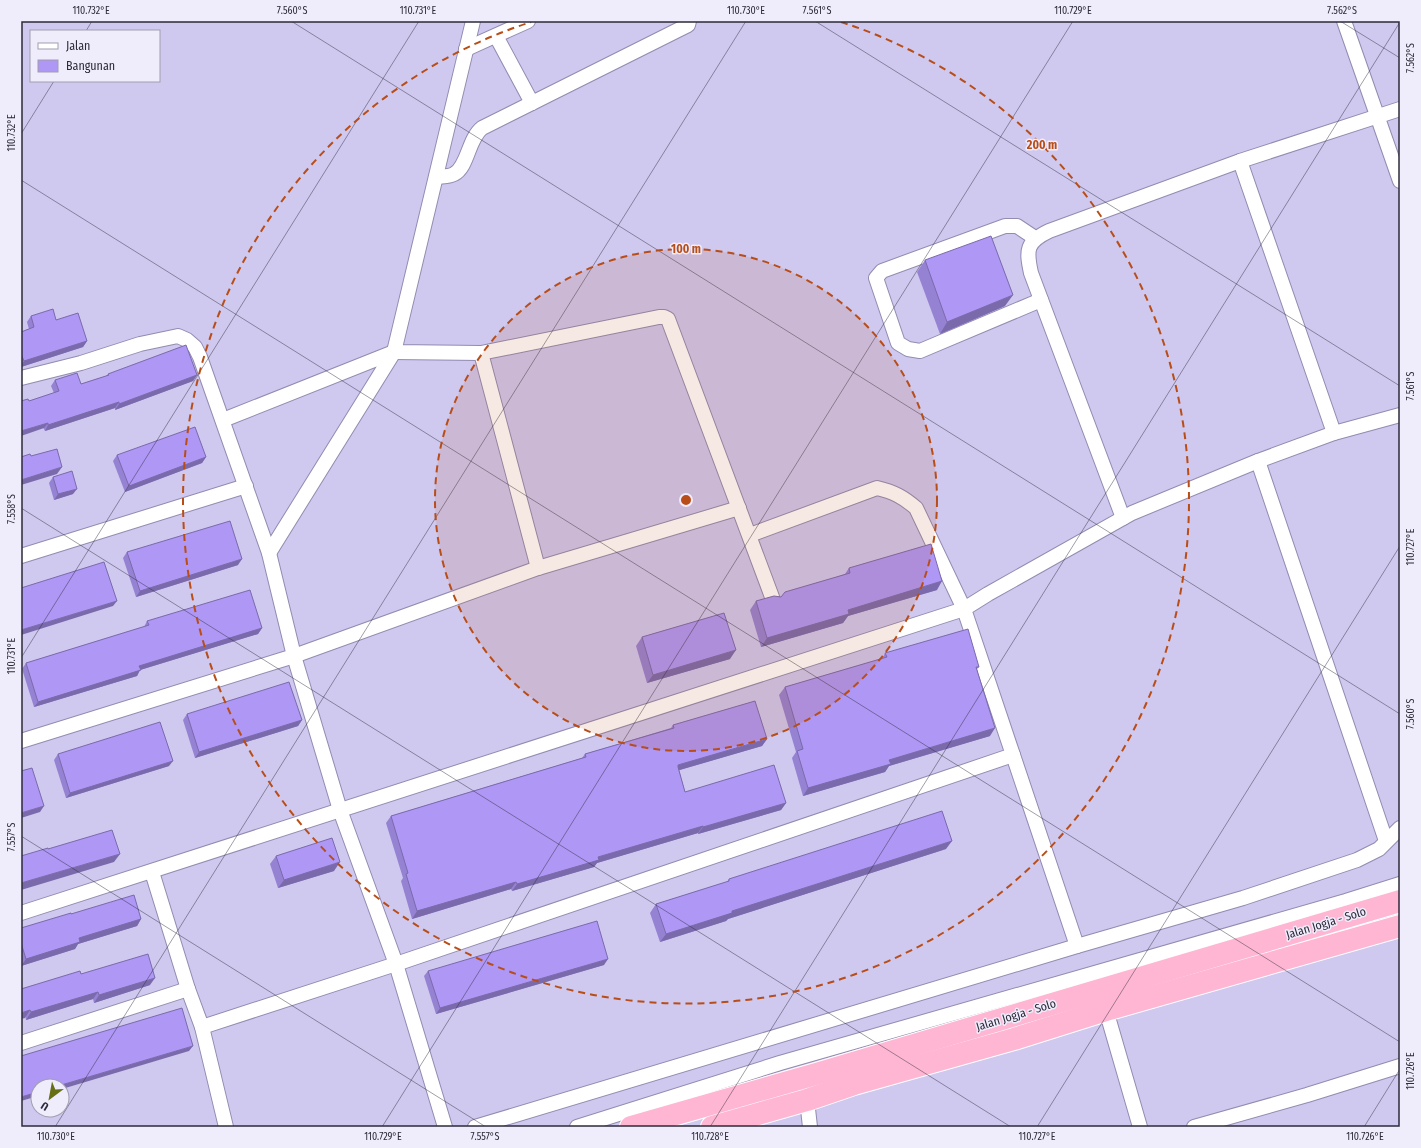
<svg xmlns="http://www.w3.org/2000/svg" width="1421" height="1148" font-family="'Fira Sans Condensed',sans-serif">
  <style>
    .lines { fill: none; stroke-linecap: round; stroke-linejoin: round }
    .minor-casing { stroke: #938bb0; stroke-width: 16 }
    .trunk-casing { stroke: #fff; stroke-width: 24 }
    .minor { stroke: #fff; stroke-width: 14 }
    .trunk { stroke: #ffb6d3; stroke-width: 22 }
    .wall { fill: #9682d3 }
    .shaded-wall { fill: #7a6aac }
    .building { fill: #ae97f5; stroke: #7a6aac }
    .ticks { fill: none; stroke: #2d2a39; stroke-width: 1; stroke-opacity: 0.45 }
    .ring { fill: none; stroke: #b94d17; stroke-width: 2; stroke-dasharray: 7 5 }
    .labels { text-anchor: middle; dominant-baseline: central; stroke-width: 3; stroke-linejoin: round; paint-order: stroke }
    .street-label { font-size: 12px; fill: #2d2a39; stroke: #efecfc }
    .centre { fill: #b94d17; stroke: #efecfc; stroke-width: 2 }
    .ring-label { font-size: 12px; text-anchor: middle; font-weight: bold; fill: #b94d17; stroke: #efecfc; stroke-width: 3; stroke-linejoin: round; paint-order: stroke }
    .neatline { fill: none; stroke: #2d2a39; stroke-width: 1.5 }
    .ticks-label { font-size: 10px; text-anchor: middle; fill: #2d2a39 }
  </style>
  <rect width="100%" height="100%" fill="#cfc8ef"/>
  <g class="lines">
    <defs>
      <g id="minor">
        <path d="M473 21 394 352 481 353 659 317H664L668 319 772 597"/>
        <path d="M1344 21 1400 181"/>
        <path d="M496 36 532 103"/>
        <path d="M466 49 528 21"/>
        <path d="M1240 161 1334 433"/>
        <path d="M436 177C442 176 449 177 454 174 468 167 468 139 482 128L688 25 689 21"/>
        <path d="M1035 238 1017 226H1005L882 271 876 278 898 343 908 349 920 351 1041 300"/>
        <path d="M481 353 538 568"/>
        <path d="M21 378 81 363 140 344 178 336 187 340 195 347 200 357 269 553 294 656 340 810 396 964 445 1127"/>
        <path d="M223 420 394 352 269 553"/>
        <path d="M1123 518 1031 273C1026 250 1026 242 1049 231L1240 161 1400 109"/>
        <path d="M21 556 246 486"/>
        <path d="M21 741 294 656 538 568 739 508"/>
        <path d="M1386 841 1258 461 1334 433 1400 415"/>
        <path d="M152 872 188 989 202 1027 226 1127"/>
        <path d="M21 913 964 609 916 508C903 497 894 492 877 488L750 535"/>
        <path d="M1077 946 1243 898 1357 860 1379 849 1400 828"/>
        <path d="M1106 1010 1140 1127"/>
        <path d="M202 1027 396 964 1013 755 964 609 988 594 1132 513 1258 461"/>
        <path d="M21 1043 188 989"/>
        <path d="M807 1100 810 1127"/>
        <path d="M475 1127 1077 946 1013 755"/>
        <path d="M577 1127 780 1063 1346 901 1400 884"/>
        <path d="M1194 1127 1307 1095 1400 1066"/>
      </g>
      <g id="trunk">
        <path d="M631 1127 816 1074 1400 901"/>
        <path d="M712 1127 807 1100 854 1084 1014 1039 1106 1010 1400 926"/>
      </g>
    </defs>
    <use href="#minor" class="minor-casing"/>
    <use href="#trunk" class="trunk-casing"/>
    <use href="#minor" class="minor"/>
    <use href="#trunk" class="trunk"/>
  </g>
  <g class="wall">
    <path d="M925 260 1005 306 940 334 917 272Z"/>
    <path d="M31 316 56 320 87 341 83 347 21 367V332L29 329 27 322Z"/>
    <path d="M108 374 197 375 193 381 115 410V408L45 431 29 401 54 393 51 386 55 380 81 384 106 376Z"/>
    <path d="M117 455 206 457 202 463 125 492 113 461Z"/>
    <path d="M53 477 73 494 54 500 49 483Z"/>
    <path d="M127 552 238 565 136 597 123 558Z"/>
    <path d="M849 568 937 590 848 616 843 623 761 647 750 610 756 601 781 597 845 574Z"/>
    <path d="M147 621 262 628 258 634 140 670 137 676 34 707 22 669 26 663 144 627Z"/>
    <path d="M642 637 730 659 647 683 636 646Z"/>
    <path d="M885 653 979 667 977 669 990 736 889 766 885 772 803 796 792 758 796 752 779 695 785 687 882 659Z"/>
    <path d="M187 714 302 720 298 726 195 758 183 720Z"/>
    <path d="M673 725 767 739 762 746 679 770 685 792 786 803 781 810 698 834V833L597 863 594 867 512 891 511 889 412 919 401 881 403 878 386 823 391 816 582 758 585 754 671 728Z"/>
    <path d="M58 754 169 766 66 798 54 760Z"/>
    <path d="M946 849 728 919 726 921 660 942 650 913 656 904 727 882 729 879Z"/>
    <path d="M276 856 334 871 278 888 270 864Z"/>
    <path d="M71 914 141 919 137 926 78 944 75 949 21 966V928Z"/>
    <path d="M604 965 436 1014 424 976 428 971Z"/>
    <path d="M81 974 150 985 94 1003 93 999 26 1020 21 989Z"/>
  </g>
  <g class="shaded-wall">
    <path d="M1013 295 1005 306 940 334 947 322Z"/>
    <path d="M87 341 83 347 21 367V365L24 361Z"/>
    <path d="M197 375 193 381 115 410 119 404Z"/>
    <path d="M119 402 115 408 45 431 48 425Z"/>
    <path d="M48 423 44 428 21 436V431Z"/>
    <path d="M206 457 202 463 125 492 129 486Z"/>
    <path d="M62 467 57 474 21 485V480Z"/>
    <path d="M77 489 73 494 54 500 58 494Z"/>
    <path d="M242 559 238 565 136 597 140 591Z"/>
    <path d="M942 581 937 590 848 616 843 623 761 647 767 638 848 610Z"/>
    <path d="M117 601 113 606 21 635V630Z"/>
    <path d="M262 628 258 634 140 670 137 676 34 707 38 702 139 666Z"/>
    <path d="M736 650 730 659 647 683 653 675Z"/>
    <path d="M302 720 298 726 195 758 199 752Z"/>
    <path d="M995 728 990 736 889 766 885 772 803 796 808 788 889 760Z"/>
    <path d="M767 739 762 746 673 772 678 765Z"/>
    <path d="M173 761 169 766 66 798 70 793Z"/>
    <path d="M786 803 781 810 698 834 703 827Z"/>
    <path d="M44 806 40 812 21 818V813Z"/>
    <path d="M703 826 698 833 597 863 594 867 512 891 517 884 598 857Z"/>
    <path d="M952 841 946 849 728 919 726 921 660 942 666 934 732 911Z"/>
    <path d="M120 854 114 862 21 890V883Z"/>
    <path d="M340 862 334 871 278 888 284 880Z"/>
    <path d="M516 882 511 889 412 919 417 911Z"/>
    <path d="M141 919 137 926 78 944 75 949 21 966 26 959 79 938Z"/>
    <path d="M608 959 604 965 436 1014 440 1008Z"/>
    <path d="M155 978 150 985 94 1003 99 995Z"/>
    <path d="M98 992 93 999 26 1020 31 1012Z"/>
    <path d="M30 1010 25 1018 21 1019V1013Z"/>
    <path d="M193 1046 189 1051 62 1089V1086H58Z"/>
    <path d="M38 1092V1096L21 1101V1097Z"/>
  </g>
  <g class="building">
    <path d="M991 236 1013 295 947 322 925 260Z"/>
    <path d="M53 309 56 320 78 313 87 341 24 361 21 354V332L34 327 31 316Z"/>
    <path d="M186 345 197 375 119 404V402L48 425V423L21 431V401L28 399 29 401 59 391 55 380 77 373 81 384 109 375 108 374Z"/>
    <path d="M195 427 206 457 129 486 117 455Z"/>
    <path d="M57 449 62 467 21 480V457L30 454 31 456Z"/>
    <path d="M72 471 77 489 58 494 53 477Z"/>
    <path d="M230 521 242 559 140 591 127 552Z"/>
    <path d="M931 544 942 581 848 610 849 614 767 638 756 601 774 596 781 597 785 592 850 573 849 568Z"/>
    <path d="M104 562 117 601 21 630V588Z"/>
    <path d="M250 590 262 628 139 666 141 670 38 702 26 663 149 625 147 621Z"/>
    <path d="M724 613 736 650 653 675 642 637Z"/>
    <path d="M968 629 979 667H976L995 728 889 760 891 764 808 788 797 751 803 749 785 687 887 657 885 653Z"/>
    <path d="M289 682 302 720 199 752 187 714Z"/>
    <path d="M755 701 767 739 678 765V767L685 792 774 765 786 803 703 827V826L598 857 599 860 517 884 516 882 417 911 406 874 408 873 391 816 586 757 585 754 674 728 673 725Z"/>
    <path d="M160 722 173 761 70 793 58 754Z"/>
    <path d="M32 768 44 806 21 813V771Z"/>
    <path d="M942 811 952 841 732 911V913L666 934 656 904 729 881V879Z"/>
    <path d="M112 830 120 854 21 883V856L48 848V849Z"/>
    <path d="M332 838 340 862 284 880 276 856Z"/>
    <path d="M134 895 141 919 79 938 80 942 26 959 21 943V928L71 913V914Z"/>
    <path d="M597 921 608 959 440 1008 428 971Z"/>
    <path d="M148 954 155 978 99 995 98 992 31 1012 30 1010 21 1013V989L80 971 81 974Z"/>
    <path d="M182 1008 193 1046 58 1086H38V1092L21 1097V1056Z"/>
  </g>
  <path class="ticks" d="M291 21 1400 714M815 21 1400 386M1340 21 1400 58M86 31 92 21M21 134 54 81M21 180 1400 1042M21 508 1011 1127M21 658 419 21M21 836 486 1127M55 1127 746 21M382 1127 1073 21M710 1127 1400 22M1037 1127 1400 546M1364 1127 1400 1069"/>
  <circle cx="686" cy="500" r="251" fill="#b94d17" fill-opacity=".12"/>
  <g class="ring">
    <circle cx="686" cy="500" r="251"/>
    <path d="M841 22A503 503 0 1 1 531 22"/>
  </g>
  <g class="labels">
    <g class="street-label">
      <text transform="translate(1326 923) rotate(-17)">Jalan Jogja - Solo</text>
      <text transform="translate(1016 1015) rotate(-17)">Jalan Jogja - Solo</text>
    </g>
  </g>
  <circle cx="686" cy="500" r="6" class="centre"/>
  <g class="ring-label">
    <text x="1042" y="149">200 m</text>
    <text x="686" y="253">100 m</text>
  </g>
  <rect width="1421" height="1148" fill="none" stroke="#efecfc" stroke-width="44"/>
  <rect x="30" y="30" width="130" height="52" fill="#efecfc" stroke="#a19eae"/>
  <rect x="38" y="43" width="20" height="6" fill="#ffffff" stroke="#a19eae"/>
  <text x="66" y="50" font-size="12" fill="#2d2a39">Jalan</text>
  <rect x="38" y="60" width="20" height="12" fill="#ae97f5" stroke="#a19eae"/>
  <text x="66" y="70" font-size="12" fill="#2d2a39">Bangunan</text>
  <g transform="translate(50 1098) rotate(212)"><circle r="19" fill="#efecfc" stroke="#a19eae"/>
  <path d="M0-3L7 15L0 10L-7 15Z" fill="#676e13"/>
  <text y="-6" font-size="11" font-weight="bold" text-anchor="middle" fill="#2d2a39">U</text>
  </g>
  <rect x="22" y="22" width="1377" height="1104" class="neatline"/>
  <g class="ticks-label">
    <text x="91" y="14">110.732°E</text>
    <text x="292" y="14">7.560°S</text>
    <text x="418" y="14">110.731°E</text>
    <text x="746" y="14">110.730°E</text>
    <text x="817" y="14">7.561°S</text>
    <text x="1073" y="14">110.729°E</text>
    <text x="1342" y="14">7.562°S</text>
    <text transform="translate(1410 58) rotate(-90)" y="4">7.562°S</text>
    <text transform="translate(11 133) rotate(-90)" y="4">110.732°E</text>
    <text transform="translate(1410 386) rotate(-90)" y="4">7.561°S</text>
    <text transform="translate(11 509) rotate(-90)" y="4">7.558°S</text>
    <text transform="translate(1410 547) rotate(-90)" y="4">110.727°E</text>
    <text transform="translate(11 656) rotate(-90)" y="4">110.731°E</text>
    <text transform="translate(1410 714) rotate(-90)" y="4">7.560°S</text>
    <text transform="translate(11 837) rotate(-90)" y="4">7.557°S</text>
    <text transform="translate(1410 1071) rotate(-90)" y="4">110.726°E</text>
    <text x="56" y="1140">110.730°E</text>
    <text x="383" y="1140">110.729°E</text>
    <text x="485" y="1140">7.557°S</text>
    <text x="710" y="1140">110.728°E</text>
    <text x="1037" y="1140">110.727°E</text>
    <text x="1365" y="1140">110.726°E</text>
  </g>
</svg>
